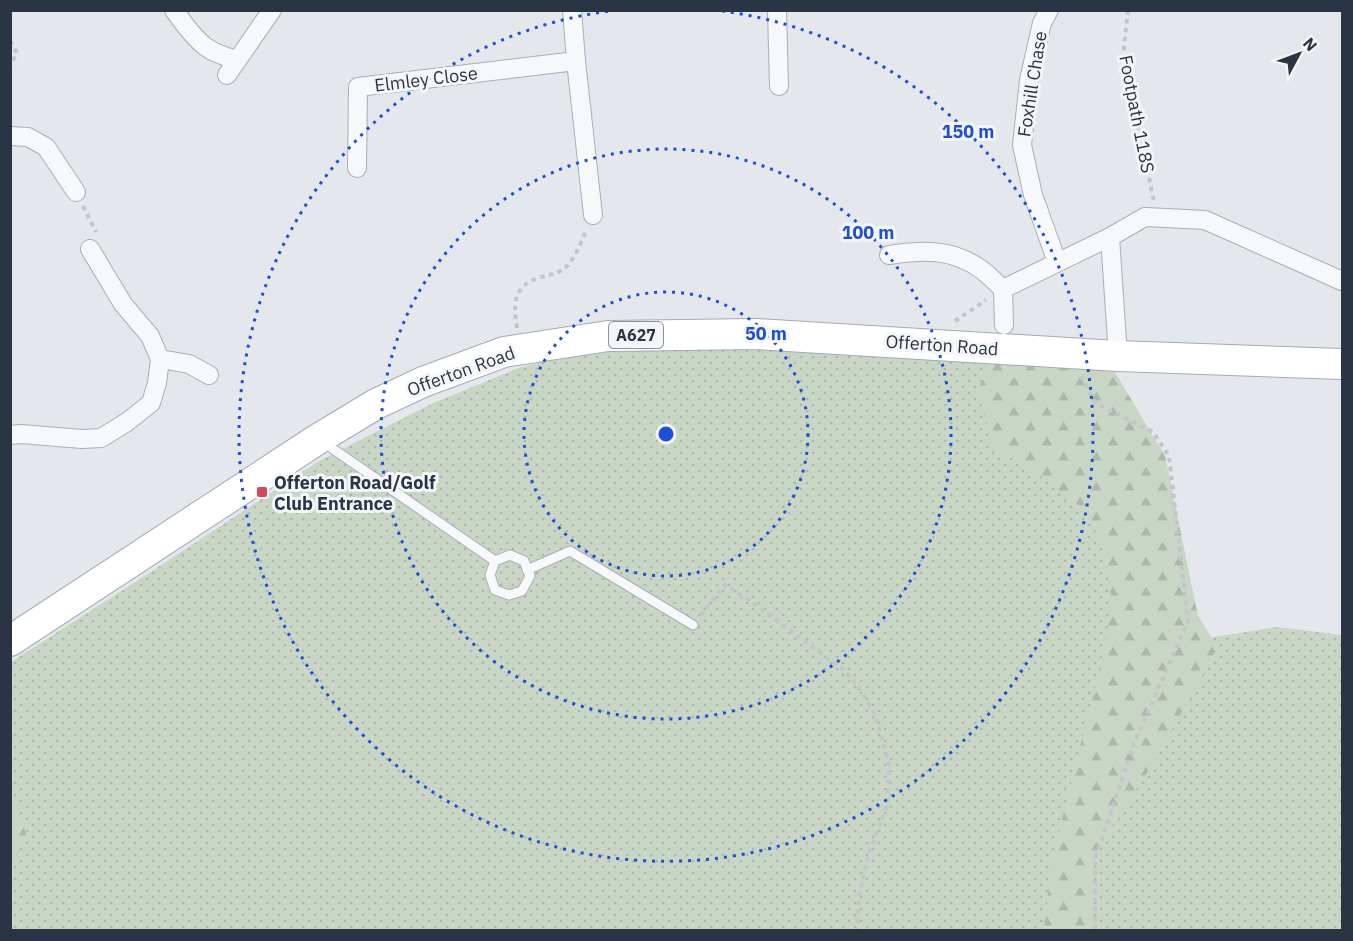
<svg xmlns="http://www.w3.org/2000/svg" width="1353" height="941" font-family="'IBM Plex Sans',sans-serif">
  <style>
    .grass { fill: url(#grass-dots) }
    .forest { fill: url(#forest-firs) }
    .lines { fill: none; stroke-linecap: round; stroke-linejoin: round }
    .lane-casing { stroke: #a9aeb7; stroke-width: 11 }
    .street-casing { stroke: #a9aeb7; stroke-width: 20 }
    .primary-casing { stroke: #a3abb8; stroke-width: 32 }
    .path { stroke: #c2c5cb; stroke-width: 4; stroke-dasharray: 4.5 4.5; stroke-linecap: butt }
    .lane { stroke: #f7f8fa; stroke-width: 9 }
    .street { stroke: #f7f8fa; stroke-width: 18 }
    .primary { stroke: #fff; stroke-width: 30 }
    .ring { fill: none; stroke: #1d4ed8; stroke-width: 3; stroke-dasharray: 3 6 }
    .poi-dot { fill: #d1495b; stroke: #f4f6f9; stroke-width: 2 }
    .labels { text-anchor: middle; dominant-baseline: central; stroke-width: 6; stroke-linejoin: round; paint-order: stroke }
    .shield { fill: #f4f6f9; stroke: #676e7b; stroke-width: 1.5 }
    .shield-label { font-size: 16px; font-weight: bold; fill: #2b3445 }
    .street-label { font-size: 18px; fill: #2b3445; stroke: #f4f6f9 }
    .poi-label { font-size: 18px; font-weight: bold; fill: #2b3445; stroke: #f4f6f9; text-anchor: start }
    .centre { fill: #1d4ed8; stroke: #f4f6f9; stroke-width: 3 }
    .ring-label { font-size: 18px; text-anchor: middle; font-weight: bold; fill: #1d4ed8; stroke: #f4f6f9; stroke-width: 6; stroke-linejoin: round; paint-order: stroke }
  </style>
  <defs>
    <pattern id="grass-dots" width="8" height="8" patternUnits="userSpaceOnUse" patternTransform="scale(1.5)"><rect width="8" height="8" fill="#c9d6c5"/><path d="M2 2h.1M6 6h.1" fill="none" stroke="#adb8ab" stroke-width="1.8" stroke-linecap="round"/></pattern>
    <pattern id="forest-firs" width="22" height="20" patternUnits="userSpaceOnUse" patternTransform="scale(1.5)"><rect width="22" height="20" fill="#c9d6c5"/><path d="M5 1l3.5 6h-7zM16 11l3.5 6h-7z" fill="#adb8ab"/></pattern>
  </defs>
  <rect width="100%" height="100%" fill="#e4e7ec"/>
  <path class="grass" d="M613 346 880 352 992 360 1165 456 1202 639 1277 627 1342 635V930H11V662L160 566 319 461 431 404 521 367Z"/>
  <g class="forest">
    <path d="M992 360 1113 369 1165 456 1198 616 1212 638 1217 648 1154 762 1092 858 1091 930H1044V927L1052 860 1107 637 1112 601 1103 547 1087 512 1044 478 993 447 978 389Z"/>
    <path d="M10 785 26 834 11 866H10Z"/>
  </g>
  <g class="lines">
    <defs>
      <g id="lane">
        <path d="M323 442 495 561 510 555 524 561 530 576 522 591 509 595 495 590 490 575 495 561"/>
        <path d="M527 570 570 551 693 625"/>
      </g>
      <g id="street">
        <path d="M174 10C183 23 194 38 206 47 215 54 227 57 237 60"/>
        <path d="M572 10 576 61 593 215"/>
        <path d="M777 10 779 86"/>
        <path d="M1049 10 1042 23 1029 80 1022 145 1033 195 1057 262"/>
        <path d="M227 75 272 10"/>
        <path d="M10 136 28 137 46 147 76 192"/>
        <path d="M357 168 358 87 576 61"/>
        <path d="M889 255C923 250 952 248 982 270 989 275 996 283 1003 289"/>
        <path d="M1004 325 1003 289 1110 237"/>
        <path d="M1118 356 1110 237 1145 217 1205 220 1342 281"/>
        <path d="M160 359 189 364 209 375"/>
        <path d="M10 435 21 434 82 439 101 438 127 422 151 403 157 383 160 359 150 336 123 304 90 249"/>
      </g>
      <path id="primary" d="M10 641 318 439 376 404 423 382 504 352 608 336 756 334 1118 356 1342 364"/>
    </defs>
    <use href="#lane" class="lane-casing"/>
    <use href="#street" class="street-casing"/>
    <use href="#primary" class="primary-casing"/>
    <g class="path">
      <path d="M1128 10 1123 57 1154 201"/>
      <path d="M10 41 17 53 10 66"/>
      <path d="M83 206 96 232"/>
      <path d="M955 321 986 300"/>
      <path d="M517 328C513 306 513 286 538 278 551 274 558 275 568 265 576 256 581 242 586 231"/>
      <path d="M1081 376 1095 403 1153 432 1169 456 1188 621 1135 741 1095 859V930"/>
      <path d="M701 615 725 585 747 599 844 670 862 692 875 714 889 765 888 804 868 856 859 895 857 930"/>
    </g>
    <use href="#lane" class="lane"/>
    <use href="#street" class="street"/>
    <use href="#primary" class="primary"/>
  </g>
  <g class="ring">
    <circle cx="666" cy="434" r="142"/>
    <circle cx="666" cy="434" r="285"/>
    <path d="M722 11A427 427 0 1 1 610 11"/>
  </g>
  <rect class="poi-dot" x="256" y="486" width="12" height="12" rx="3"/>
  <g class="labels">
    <rect class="shield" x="609" y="322" width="54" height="26" rx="4.5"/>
    <g class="shield-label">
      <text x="636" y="335">A627</text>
    </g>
    <g class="street-label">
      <text transform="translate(426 79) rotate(-7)">Elmley Close</text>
      <text transform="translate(1032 84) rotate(-81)">Foxhill Chase</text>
      <text transform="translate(1137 114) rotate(79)">Footpath 118S</text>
      <text transform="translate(942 345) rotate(4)">Offerton Road</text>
      <text transform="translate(461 371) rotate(-20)">Offerton Road</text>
    </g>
    <g class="poi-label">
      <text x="274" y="482">Offerton Road/Golf<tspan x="274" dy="21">Club Entrance</tspan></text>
    </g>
  </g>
  <circle cx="666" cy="434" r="9" class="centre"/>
  <g class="ring-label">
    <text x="968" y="138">150 m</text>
    <text x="868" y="239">100 m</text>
    <text x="766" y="340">50 m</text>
  </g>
  <rect width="1353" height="941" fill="none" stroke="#2b3445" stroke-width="24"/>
  <g transform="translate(1299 54) rotate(49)" stroke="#f4f6f9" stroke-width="4.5" paint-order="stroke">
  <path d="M0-4.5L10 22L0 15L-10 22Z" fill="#2b3445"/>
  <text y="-9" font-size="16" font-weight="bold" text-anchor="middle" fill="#2b3445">N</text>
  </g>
</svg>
